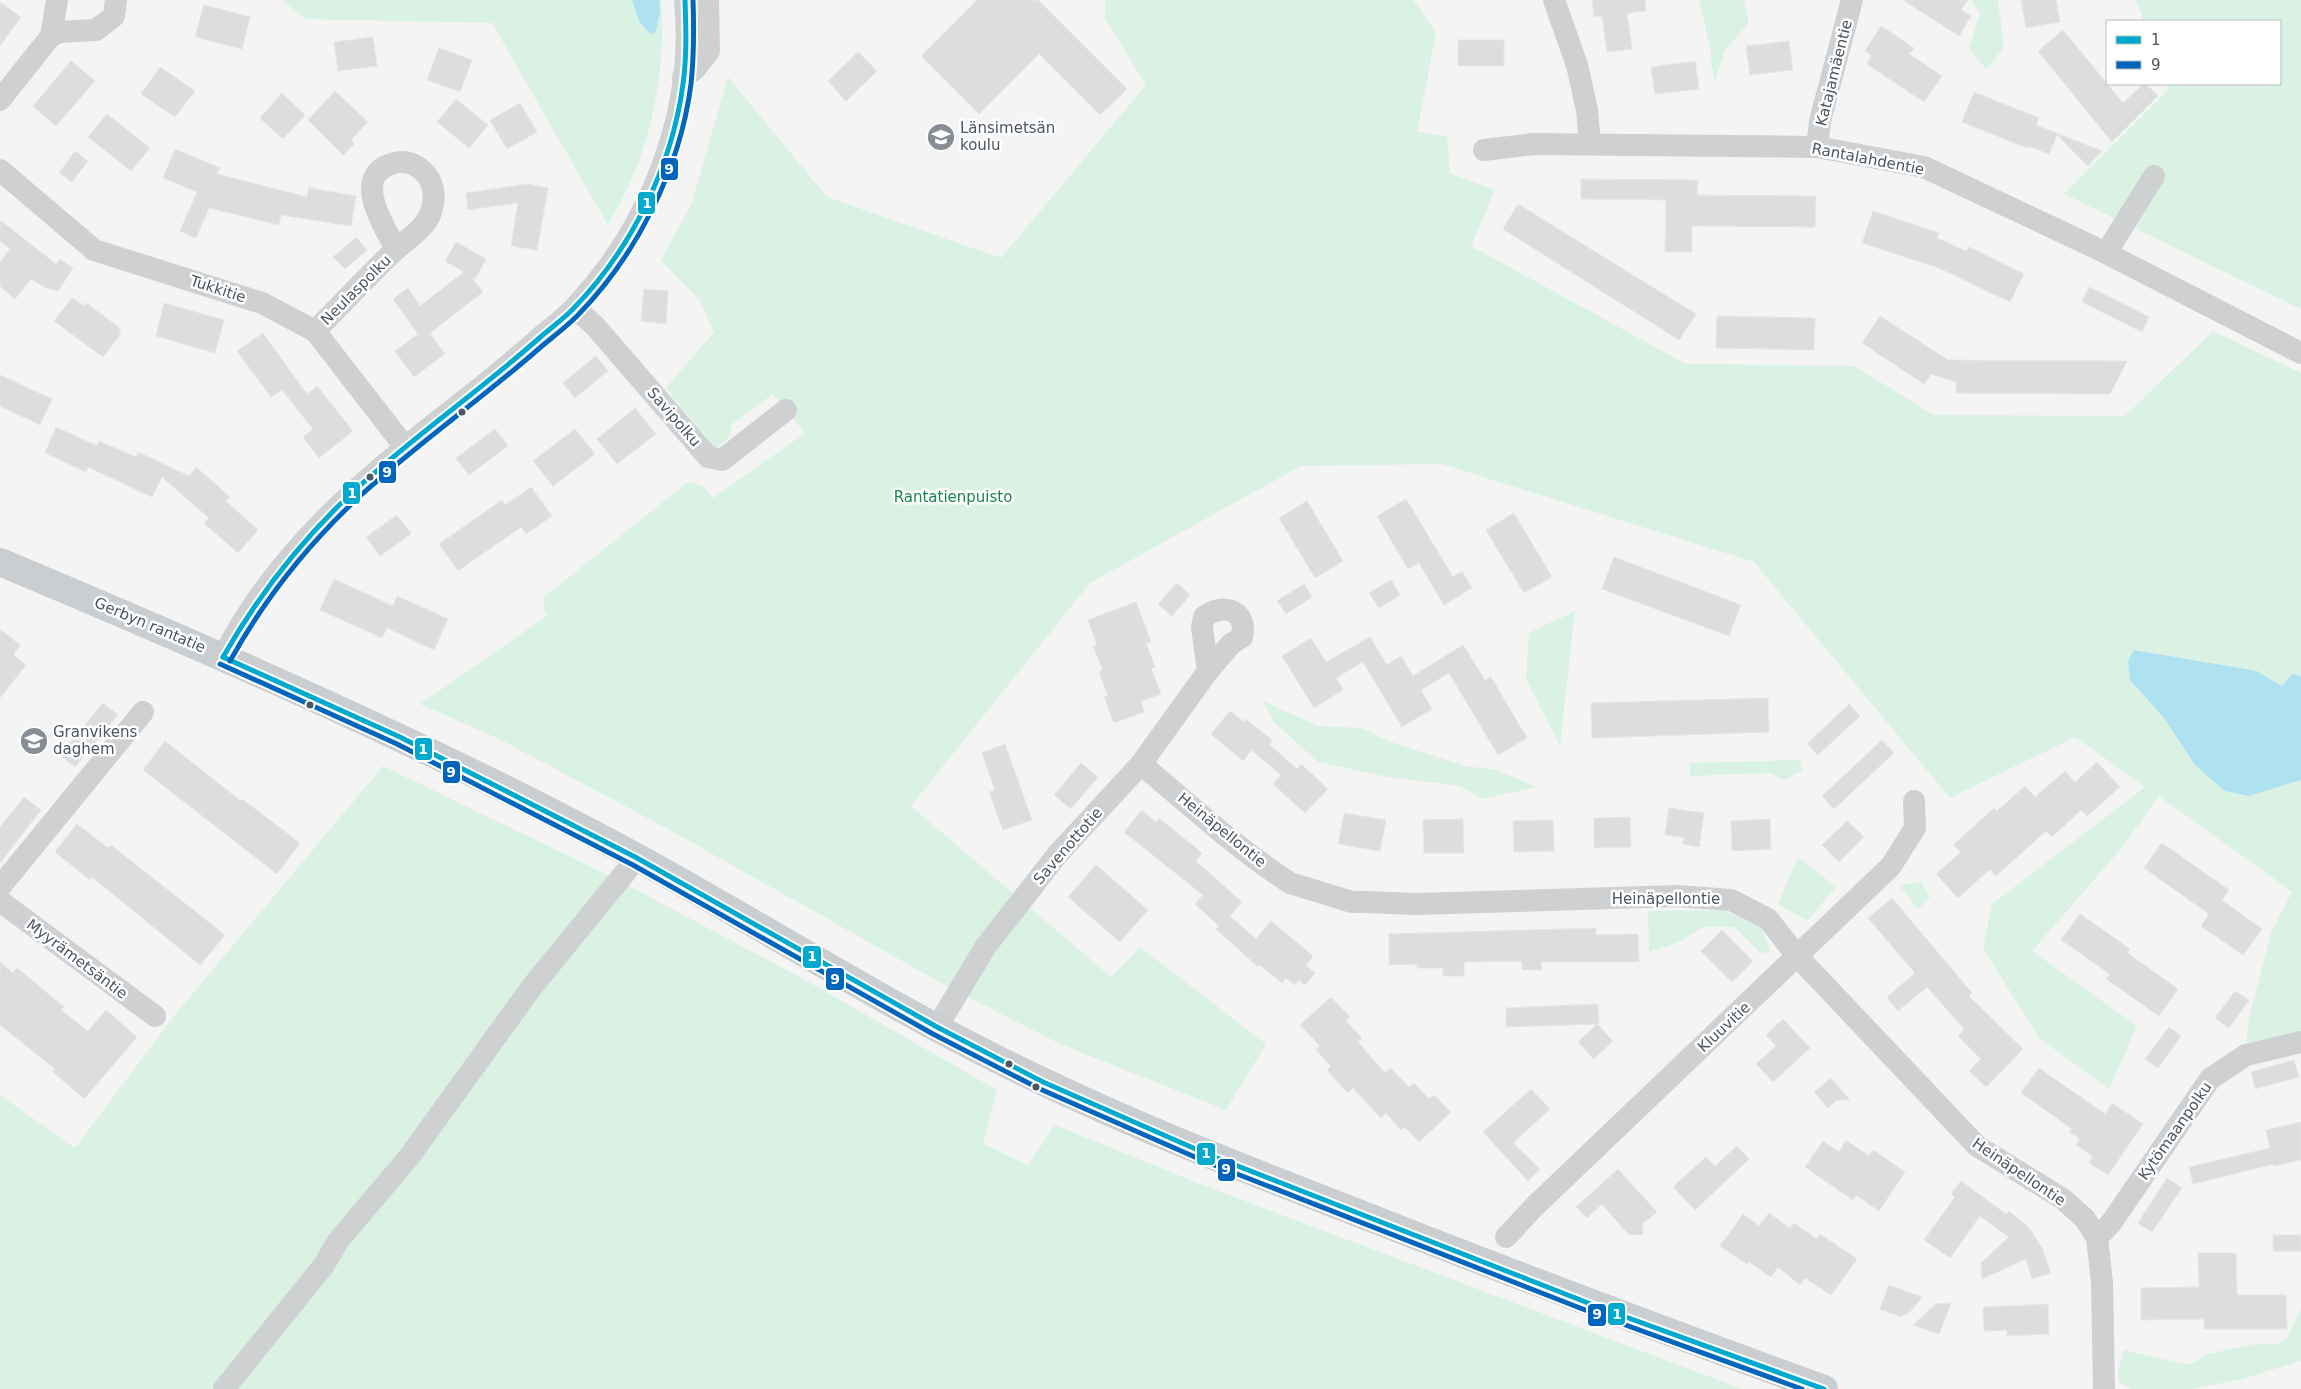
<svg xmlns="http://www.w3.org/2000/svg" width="2301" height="1389" font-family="'DejaVu Sans',sans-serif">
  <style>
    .green { fill: #d9f2e3 }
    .water { fill: #aee2f0 }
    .building { fill: #ddddde; stroke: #e5e6e7 }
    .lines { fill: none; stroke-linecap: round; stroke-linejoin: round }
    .minor { stroke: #ced0d2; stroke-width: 22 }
    .major { stroke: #caced1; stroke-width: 28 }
    .bus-1-casing { stroke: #fff; stroke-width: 9 }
    .bus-2-casing { stroke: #fff; stroke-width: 9 }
    .bus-1 { stroke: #00a9ce; stroke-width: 5 }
    .bus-2 { stroke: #0065bd; stroke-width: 5 }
    .bus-dot { fill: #4a5661; stroke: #fff; stroke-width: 2 }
    .labels { text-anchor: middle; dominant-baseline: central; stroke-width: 5; stroke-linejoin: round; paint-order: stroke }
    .street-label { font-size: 15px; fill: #4a5661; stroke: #fff }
    .poi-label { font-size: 15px; fill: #4a5661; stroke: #fff; text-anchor: start }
    .park-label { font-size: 15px; fill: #17864f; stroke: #fff }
    .line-badge { stroke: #fff; stroke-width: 2 }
    .badge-label { font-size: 14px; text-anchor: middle; font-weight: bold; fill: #fff }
  </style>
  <rect width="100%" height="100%" fill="#f4f4f4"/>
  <g class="green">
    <path d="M282 0H661C666 52 655 126 634 173 627 191 617 208 608 225L492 23 305 19Z"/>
    <path d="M1105 0H1413L1436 32 1417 132 1447 136 1450 173 1495 190 1471 246 1686 364 1854 366 1934 415 2125 416 2213 331 2301 373V677L2293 673 2283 686 2257 671 2134 650 2130 680 2164 718 2249 796 2301 780V1033L2246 1043 2249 1018 2271 933 2292 892 2159 796 2119 851 2032 951 2137 1026 2109 1089 2039 1038 1983 948 1992 904 2145 787 2075 737 1950 798 1754 562 1442 464 1301 466 1090 583 911 806 1111 977 1140 947 1266 1044 1226 1110 1060 1044 952 989 657 823 499 739 420 704 547 616 544 611V597L688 482 703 486 713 498 805 433 773 394 732 424 728 439 715 449 666 388 714 332 700 301 661 260 692 203 728 77 827 197 1001 258 1146 85 1105 18Z"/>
    <path d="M1699 0H1744L1749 23 1725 50 1714 84 1710 47Z"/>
    <path d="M1971 0H1998L2004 48 1986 69 1969 49 1980 13Z"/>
    <path d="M2136 0H2301V309L2064 194 2168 90 2166 84H2280V21H2144Z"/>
    <path d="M1575 611 1560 746 1526 679 1529 633Z"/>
    <path d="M1263 701 1318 726 1362 728 1388 741 1465 766 1496 770 1537 787 1483 799 1459 786 1388 777 1318 762 1274 722Z"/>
    <path d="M1800 760 1802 770 1784 780 1770 773 1690 776V763Z"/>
    <path d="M383 766 616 879 807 981 997 1090 983 1144 1028 1165 1055 1125 1195 1182 1742 1389H0V1095L75 1148 173 1017Z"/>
    <path d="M1798 857 1836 887 1807 921 1778 904Z"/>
    <path d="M1921 882 1930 897 1918 909 1899 885Z"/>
    <path d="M1723 910 1760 927 1771 952 1760 953 1734 927H1704L1677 943 1649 952 1648 911Z"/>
    <path d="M2301 1308V1361L2238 1380 2191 1389H2131L2118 1381V1371L2124 1350 2190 1365 2207 1354 2256 1344H2277L2287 1338Z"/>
  </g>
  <g class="water">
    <path d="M632 0H659L660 10 656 32 650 34 639 21Z"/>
    <path d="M2134 650 2257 671 2282 686 2293 673 2301 677V780L2249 796 2225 791 2195 765 2164 718 2130 680 2128 661Z"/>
  </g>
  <g class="building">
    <path d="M977 0H1038L1127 89 1100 115 1039 54 979 114 921 56Z"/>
    <path d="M1592 0H1645L1646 11 1627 13 1632 49 1607 52 1602 16 1594 17Z"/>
    <path d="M1903 0H1968L1961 10 1971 16 1959 36Z"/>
    <path d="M2021 0H2056L2060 22 2026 28Z"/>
    <path d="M0 2 21 17 0 46Z"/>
    <path d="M204 5 250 17 242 49 195 37Z"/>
    <path d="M1881 26 1914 48 1909 54 1942 76 1924 102 1867 64 1871 55 1865 51Z"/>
    <path d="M2063 30 2123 103 2143 84H2146L2158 96 2112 142 2038 51Z"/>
    <path d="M373 37 377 66 338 71 334 42Z"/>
    <rect x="1458" y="40" width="46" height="26"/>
    <path d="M1789 41 1793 70 1750 75 1746 46Z"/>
    <path d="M439 48 472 60 460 92 427 80Z"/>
    <path d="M858 52 877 71 846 101 828 81Z"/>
    <path d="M71 61 95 81 56 126 33 106Z"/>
    <path d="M1695 61 1699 89 1655 94 1651 67Z"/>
    <path d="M160 67 195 91 175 117 141 94Z"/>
    <path d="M335 91 368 122 351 140 354 144 343 155 308 120Z"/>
    <path d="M1974 92 2039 118 2036 125 2102 151 2088 166 2057 135 2049 154 2028 146 2027 148 1962 122Z"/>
    <path d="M282 93 305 115 283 139 260 118Z"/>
    <path d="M456 99 488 125 469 148 437 122Z"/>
    <path d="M520 103 537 132 507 149 490 120Z"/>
    <path d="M107 114 150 148 131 171 88 137Z"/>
    <path d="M175 149 220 168 217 174 307 197 309 188 356 196 351 226 281 215 279 225 209 208 196 238 180 231 197 192 163 178Z"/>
    <path d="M75 151 88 161 72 182 59 173Z"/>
    <path d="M1581 179 1698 180 1697 195 1816 196 1815 227 1692 226V252H1665L1666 200 1581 199Z"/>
    <path d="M527 184 548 188 537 250 511 246 518 203 468 210 466 193Z"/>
    <path d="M1518 204 1696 314 1679 340 1503 229Z"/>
    <path d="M1873 211 1939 233 1937 238 1966 251 1969 247 2024 274 2010 302 1939 268 1862 243Z"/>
    <path d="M0 220 56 264 60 259 73 268 58 291 46 288 31 279 15 299 0 286V262L10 249 0 241Z"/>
    <path d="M356 237 367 250 345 269 333 257Z"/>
    <path d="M456 242 486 259 475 279 470 276 483 292 430 333 445 354 414 377 395 351 418 334 393 299 408 288 420 306 464 272 445 261Z"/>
    <path d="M2089 287 2149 317 2142 332 2082 302Z"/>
    <path d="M644 289 668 291 666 324 641 321Z"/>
    <path d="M72 298 84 306 86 303 120 328V335L103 357 54 321Z"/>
    <path d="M164 303 224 320 215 353 156 336Z"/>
    <path d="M1717 316 1815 318 1814 350 1716 348Z"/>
    <path d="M1880 316 1948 360 2127 361 2110 394 1956 393V382L1931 374 1924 384 1862 343Z"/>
    <path d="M263 333 307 394 317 386 353 431 319 458 303 437 313 429 282 390 271 397 237 351Z"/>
    <path d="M596 356 608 371 575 398 563 383Z"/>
    <path d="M0 375 52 399 40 425 0 406Z"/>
    <path d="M635 408 656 434 617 464 597 439Z"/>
    <path d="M56 427 97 446 99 441 136 457 138 452 189 476 196 467 230 497 226 501 258 530 238 553 204 523 209 518 162 477 152 497 88 467 86 472 45 453Z"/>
    <path d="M495 429 508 446 469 475 456 458Z"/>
    <path d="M575 429 595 454 553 486 533 461Z"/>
    <path d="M531 487 552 516 526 534 521 527 458 571 439 544 502 500 505 505Z"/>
    <path d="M1406 499 1453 577 1462 571 1472 588 1444 605 1419 563 1408 569 1377 516Z"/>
    <path d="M1307 501 1343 561 1315 578 1279 518Z"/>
    <path d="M1514 513 1552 577 1524 593 1486 530Z"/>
    <path d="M397 515 411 534 380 556 366 537Z"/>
    <path d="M1614 557 1741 605 1729 636 1602 589Z"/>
    <path d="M334 579 393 606 397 596 448 619 434 650 387 628 382 638 320 610Z"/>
    <path d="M1391 580 1400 595 1379 608 1369 593Z"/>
    <path d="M1177 583 1190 595 1172 616 1158 604Z"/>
    <path d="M1304 584 1312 597 1286 614 1277 601Z"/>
    <path d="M1136 602 1151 642 1146 643 1155 667 1151 668 1161 694 1141 701 1144 712 1114 723 1104 697 1108 696 1099 672 1103 670 1093 646 1097 645 1088 620Z"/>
    <path d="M0 629 20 645 13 654 26 665 0 698Z"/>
    <path d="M1370 637 1387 665 1401 656 1413 676 1463 645 1485 680 1491 677 1527 738 1498 755 1449 673 1421 690 1432 709 1402 727 1363 662 1336 678 1343 690 1314 708 1282 656 1311 638 1326 662Z"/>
    <path d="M1768 698 1769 732 1592 738 1591 703Z"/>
    <path d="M103 703 118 715 75 767 60 755Z"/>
    <path d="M1849 704 1860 716 1818 755 1807 744Z"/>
    <path d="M1230 711 1244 722 1246 719 1272 740 1269 744 1297 769 1301 764 1328 789 1305 813 1273 784 1281 775 1251 750 1243 761 1211 734Z"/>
    <path d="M1882 740 1894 753 1834 809 1822 796Z"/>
    <path d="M165 741 241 801 242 799 300 843 277 874 143 770Z"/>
    <path d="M1005 744 1032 820 1003 830 989 792 995 790 982 753Z"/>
    <path d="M2097 762 2120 787 2087 816 2081 810 2052 837 2046 831 1996 876 1990 869 1958 898 1936 874 1961 852 1953 845 1994 808 1997 811 2025 786 2035 797 2065 771 2075 782Z"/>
    <path d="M1081 763 1098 777 1071 809 1054 795Z"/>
    <path d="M24 797 41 810 0 863V827Z"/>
    <path d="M1669 808 1704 813 1699 847 1683 844 1684 837 1665 835Z"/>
    <path d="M1142 810 1156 822 1159 818 1202 853 1196 861 1242 902 1230 916 1256 939 1271 921 1313 956 1306 965 1315 973 1305 985 1299 980 1295 985 1286 978 1282 983 1260 965 1258 967 1216 929 1219 926 1195 904 1203 895 1124 832Z"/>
    <path d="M1344 813 1386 820 1380 851 1338 844Z"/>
    <path d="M1630 817 1631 847 1594 848V818Z"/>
    <path d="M1463 819 1464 853H1424L1423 820Z"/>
    <path d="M1770 819 1771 849 1732 851 1731 821Z"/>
    <path d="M1553 820 1554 851 1514 852 1513 821Z"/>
    <path d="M1847 821 1864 837 1839 862 1822 845Z"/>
    <path d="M77 824 108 848 111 845 225 935 200 965 92 877 90 880 55 852Z"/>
    <path d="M2162 843 2229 890 2222 900 2262 929 2243 955 2201 926 2209 914 2144 868Z"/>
    <path d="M1096 865 1148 910 1120 942 1068 897Z"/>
    <path d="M1892 898 1972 993 1969 996 2023 1049 1986 1087 1969 1071 1981 1059 1958 1036 1964 1029 1927 987 1898 1011 1887 997 1915 973 1868 918Z"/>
    <path d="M2080 914 2130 949 2127 953 2178 989 2159 1016 2106 979 2110 974 2061 940Z"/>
    <path d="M1596 928V935L1638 934 1639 962H1541L1542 970H1522V961L1464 962V976H1443V968H1417V964L1389 965V934Z"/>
    <path d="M1722 930 1753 961 1732 982 1701 951Z"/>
    <path d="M0 962 13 973 17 968 64 1007 61 1010 88 1031 106 1010 137 1037 84 1099 53 1072 55 1069 0 1025Z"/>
    <path d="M2235 991 2249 1000 2229 1028 2215 1018Z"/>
    <path d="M1331 997 1350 1017 1346 1021 1362 1038 1358 1042 1385 1073 1390 1068 1409 1087 1414 1083 1429 1099 1434 1095 1451 1112 1419 1142 1405 1127 1401 1130 1386 1113 1381 1118 1353 1088 1348 1093 1327 1070 1331 1066 1316 1050 1320 1046 1300 1025Z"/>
    <path d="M1598 1004 1599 1024 1506 1027V1008Z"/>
    <path d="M1783 1019 1810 1048 1773 1082 1756 1064 1776 1046 1766 1035Z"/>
    <path d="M1597 1024 1613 1041 1594 1059 1578 1042Z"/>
    <path d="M2169 1027 2181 1036 2158 1068 2145 1059Z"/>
    <path d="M2294 1060 2299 1077 2255 1089 2251 1072Z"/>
    <path d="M2039 1068 2105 1114 2112 1103 2143 1124 2108 1175 2089 1163 2093 1156 2076 1145 2080 1139 2069 1132 2072 1129 2021 1093Z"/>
    <path d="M1831 1078 1850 1100H1837L1828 1108 1814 1092Z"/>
    <path d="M1531 1089 1550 1109 1513 1143 1540 1169 1528 1181 1483 1132Z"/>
    <path d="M2301 1122V1160L2274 1166 2273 1164 2193 1184 2189 1167 2270 1148 2266 1130Z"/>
    <path d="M1846 1140 1869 1156 1873 1150 1905 1172 1879 1211 1856 1195 1853 1200 1805 1167 1823 1141 1839 1152Z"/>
    <path d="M1737 1146 1749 1159 1695 1210 1673 1187 1706 1157 1715 1166Z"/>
    <path d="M1618 1169 1657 1212 1643 1223V1235L1628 1234 1602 1204 1587 1218 1576 1207Z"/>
    <path d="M2167 1178 2182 1188 2152 1232 2138 1223Z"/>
    <path d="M1961 1181 2006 1214 2009 1211 2030 1229 2042 1248 2051 1273 2032 1279 2026 1259 1982 1279 1981 1263 2009 1237 1980 1216 1950 1258 1924 1240 1955 1197 1951 1194Z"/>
    <path d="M1769 1213 1790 1228 1794 1223 1817 1239 1820 1234 1857 1259 1831 1295 1805 1278 1800 1285 1778 1267 1771 1277 1749 1262 1747 1264 1720 1246 1743 1214 1759 1226Z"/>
    <rect x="2273" y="1235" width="28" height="16"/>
    <path d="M2198 1253H2236L2237 1295H2286L2287 1329H2204V1319L2141 1320V1288L2199 1287Z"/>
    <path d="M1889 1285 1922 1297 1910 1312 1901 1317 1880 1309Z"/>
    <path d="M1951 1303 1939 1334 1913 1325 1936 1304Z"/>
    <path d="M2048 1304 2049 1334 2007 1336V1330L1984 1331 1983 1307Z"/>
  </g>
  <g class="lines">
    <g class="minor">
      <path d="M1554 0 1577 65 1587 110 1590 144"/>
      <path d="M51 36 60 32 96 30 114 16 116 0"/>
      <path d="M683 78 695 69 709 51 708 0"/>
      <path d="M0 100 51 36 57 0"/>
      <path d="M1817 147 1820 121 1852 0"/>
      <path d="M1484 150 1534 144 1817 147 1924 167 2100 250 2301 353"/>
      <path d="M0 170 94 250 262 303 315 331 405 447"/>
      <path d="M2106 253 2154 176"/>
      <path d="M575 308 595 326 708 457 722 460 786 410"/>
      <path d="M315 331C341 305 366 278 392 253 405 240 425 230 431 212 436 196 434 181 422 170 413 162 402 160 391 164 351 177 385 228 396 249"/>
      <path d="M223 657C276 552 364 478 456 407 486 383 515 360 543 335 554 326 566 317 575 307 651 226 696 112 685 0"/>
      <path d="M1141 764C1190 805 1236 848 1290 883L1352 902H1364L1417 904 1678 896 1731 900 1768 919 1798 957 1977 1146 2063 1199 2085 1219 2097 1238 2102 1282 2104 1389"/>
      <path d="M0 887 143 712"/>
      <path d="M0 901 155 1016"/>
      <path d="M937 1027 986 946 1057 855 1141 764 1208 671 1231 644 1242 637C1248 610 1223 602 1204 617L1202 627 1208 671"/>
      <path d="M1506 1237 1535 1206 1891 866 1915 828 1914 801"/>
      <path d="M2097 1238 2111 1223 2210 1079 2246 1055 2301 1042"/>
      <path d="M224 1389 324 1265 338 1241 409 1157 531 988 637 858"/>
    </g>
    <path class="major" d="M0 562C217 653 433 747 640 859 775 933 906 1018 1046 1083 1155 1135 1268 1178 1381 1222 1528 1280 1676 1335 1824 1389"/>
    <defs>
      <g id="bus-1">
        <path d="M223 657 400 737 637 858 937 1027 1043 1082 1207 1154 1601 1308 1824 1389"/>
        <path d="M223 657C259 594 302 539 355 490 413 437 478 392 537 340 548 330 561 321 572 310 631 250 672 167 683 84 687 56 686 28 685 0"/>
      </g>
      <g id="bus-2">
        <path d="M230 661C265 598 307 545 360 496 418 443 483 398 542 346 554 336 566 327 577 316 637 255 680 169 691 84 694 56 694 28 693 0"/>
        <path d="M220 664 397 744 633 865 933 1034 1040 1089 1204 1161 1598 1315 1802 1389"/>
      </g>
    </defs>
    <use href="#bus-1" class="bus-1-casing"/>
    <use href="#bus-2" class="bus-2-casing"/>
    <use href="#bus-1" class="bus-1"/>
    <use href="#bus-2" class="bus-2"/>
  </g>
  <defs>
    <symbol id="school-disc" viewBox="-11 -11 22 22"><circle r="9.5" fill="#868d94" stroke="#fff"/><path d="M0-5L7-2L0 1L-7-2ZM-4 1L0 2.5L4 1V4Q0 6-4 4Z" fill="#fff"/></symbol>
  </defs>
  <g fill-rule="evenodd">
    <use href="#school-disc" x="925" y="121" width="32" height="32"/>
    <use href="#school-disc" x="18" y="725" width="32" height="32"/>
  </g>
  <g class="bus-dot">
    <circle cx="462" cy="412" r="4.5"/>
    <circle cx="370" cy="477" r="4.5"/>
    <circle cx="310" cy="705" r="4.5"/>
    <circle cx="1009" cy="1064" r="4.5"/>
    <circle cx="1036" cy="1087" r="4.5"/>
  </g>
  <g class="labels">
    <g class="street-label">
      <text transform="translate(1834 73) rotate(-76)">Katajamäentie</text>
      <text transform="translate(1868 159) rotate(11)">Rantalahdentie</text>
      <text transform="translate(218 289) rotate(18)">Tukkitie</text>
      <text transform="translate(356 290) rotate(-45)">Neulaspolku</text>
      <text transform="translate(674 417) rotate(49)">Savipolku</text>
      <text transform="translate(150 625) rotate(23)">Gerbyn rantatie</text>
      <text transform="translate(1222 830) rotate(39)">Heinäpellontie</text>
      <text transform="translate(1068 846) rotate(-49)">Savenottotie</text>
      <text x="1666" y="899">Heinäpellontie</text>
      <text transform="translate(77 959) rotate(37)">Myyrämetsäntie</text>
      <text transform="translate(1724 1027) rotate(-43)">Kluuvitie</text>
      <text transform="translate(2175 1131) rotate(-55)">Kytömaanpolku</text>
      <text transform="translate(2019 1172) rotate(34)">Heinäpellontie</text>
    </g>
    <g class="poi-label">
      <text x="960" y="128">Länsimetsän<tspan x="960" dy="17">koulu</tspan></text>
      <text x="53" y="732">Granvikens<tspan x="53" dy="17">daghem</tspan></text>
    </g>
    <g class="park-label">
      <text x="953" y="497">Rantatienpuisto</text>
    </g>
  </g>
  <g class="line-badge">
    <rect x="660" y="157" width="19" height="24" rx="5" fill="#0065bd"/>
    <rect x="637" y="191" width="19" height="24" rx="5" fill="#00a9ce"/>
    <rect x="378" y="460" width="19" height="24" rx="5" fill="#0065bd"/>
    <rect x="342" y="481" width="19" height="24" rx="5" fill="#00a9ce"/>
    <rect x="414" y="737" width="19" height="24" rx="5" fill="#00a9ce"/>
    <rect x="442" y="760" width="19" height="24" rx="5" fill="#0065bd"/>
    <rect x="802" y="945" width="20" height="24" rx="5" fill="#00a9ce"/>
    <rect x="825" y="967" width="20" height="24" rx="5" fill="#0065bd"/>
    <rect x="1196" y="1142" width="20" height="24" rx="5" fill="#00a9ce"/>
    <rect x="1217" y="1158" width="19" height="24" rx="5" fill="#0065bd"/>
    <rect x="1607" y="1302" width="19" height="24" rx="5" fill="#00a9ce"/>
    <rect x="1587" y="1303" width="20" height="24" rx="5" fill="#0065bd"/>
  </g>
  <g class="badge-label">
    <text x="669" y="174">9</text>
    <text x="647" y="208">1</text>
    <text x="387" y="477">9</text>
    <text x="352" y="498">1</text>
    <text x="423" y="754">1</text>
    <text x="451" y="777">9</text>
    <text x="812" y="961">1</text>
    <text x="835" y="984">9</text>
    <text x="1206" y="1158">1</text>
    <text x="1226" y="1174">9</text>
    <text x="1617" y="1319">1</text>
    <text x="1597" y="1319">9</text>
  </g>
  <rect x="2106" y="20" width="175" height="65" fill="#ffffff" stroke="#b7bbc0"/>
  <rect x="2116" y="36" width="25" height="8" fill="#00a9ce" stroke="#b7bbc0"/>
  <text x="2151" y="45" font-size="15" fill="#4a5661">1</text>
  <rect x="2116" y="61" width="25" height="8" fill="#0065bd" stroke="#b7bbc0"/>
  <text x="2151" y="70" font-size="15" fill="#4a5661">9</text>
</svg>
